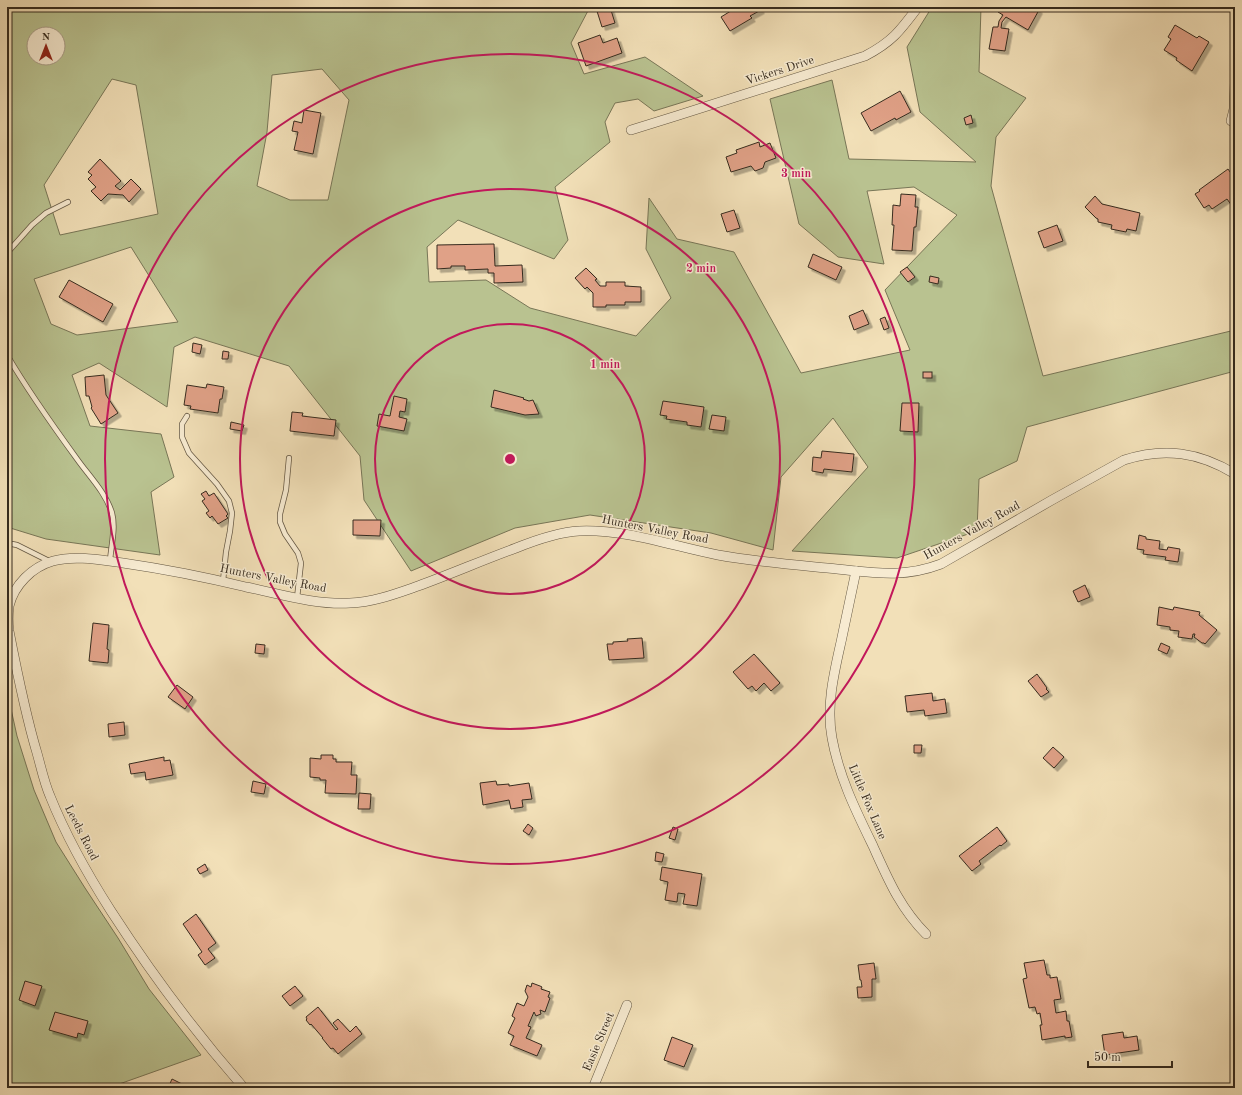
<svg xmlns="http://www.w3.org/2000/svg" width="1242" height="1095" font-family="'Old Standard TT',serif">
  <style>
    .green { fill: #b9c290; stroke: #787657; fill-rule: evenodd }
    .building { fill: #e0a187; stroke: #362b1e; filter: url(#shadow) }
    .lines { fill: none; stroke-linecap: round; stroke-linejoin: round }
    .service-casing { stroke: #655844; stroke-width: 6 }
    .minor-casing { stroke: #655844; stroke-width: 10 }
    .service { stroke: #f7ebd1; stroke-width: 4.5 }
    .minor { stroke: #f7ebd1; stroke-width: 9 }
    .ring { fill: none; stroke: #c2185b; stroke-width: 2 }
    .labels { text-anchor: middle; dominant-baseline: central; stroke-width: 3; stroke-linejoin: round; paint-order: stroke }
    .street-label { font-size: 12px; fill: #362b1e; stroke: #f7ebd1 }
    .centre { fill: #c2185b; stroke: #f7ebd1; stroke-width: 2 }
    .ring-label { font-size: 12px; text-anchor: middle; font-weight: bold; fill: #c2185b; stroke: #f7ebd1; stroke-width: 3; stroke-linejoin: round; paint-order: stroke }
  </style>
  <defs>
    <filter id="shadow"><feDropShadow dx="3.5" dy="3.5" stdDeviation="0" flood-color="#0004"/></filter>
  </defs>
  <rect width="100%" height="100%" fill="#f2e0b8"/>
  <filter id="stains"><feTurbulence type="fractalNoise" baseFrequency=".005" numOctaves="4"/><feColorMatrix values="0 0 0 0 .2 0 0 0 0 .09 0 0 0 0 .02 0 0 0 .5 -.17"/></filter>
  <radialGradient id="worn" r=".72"><stop offset=".6" stop-color="#630" stop-opacity="0"/><stop offset="1" stop-color="#630" stop-opacity=".3"/></radialGradient>
  <g class="green">
    <path d="M7 7H590L571 43 584 74 645 57 703 96 654 111 638 99 615 103 605 122 610 142 555 187 568 240 554 259 458 220 427 247 429 282 486 280 530 308 636 336 671 298 646 249 649 198 677 239 734 252 801 373 910 350 885 290 957 215 914 187 867 191 884 264 838 257 799 224 770 99 832 80 849 159 976 162 920 112 907 47 932 7H981L979 72 1026 98 996 137 991 186 1043 376 1235 330V371L1027 427 1017 461 979 479 977 531 897 558 792 551 868 467 833 418 781 477 773 550 711 533 590 515 515 528 411 571 364 500 360 456 289 366 195 337 174 347 167 407 99 363 72 375 90 426 161 434 174 477 151 492 160 555 46 539 7 527ZM34 34H58V58H34ZM322 69 349 100 328 200H290L257 186 267 132 272 75ZM112 79 136 85 158 214 60 235 44 185ZM131 247 178 322 77 335 51 324 34 279Z"/>
    <path d="M7 691 17 736 34 790 56 842 85 888 118 938 149 989 201 1055 108 1088H7Z"/>
  </g>
  <g class="building">
    <path d="M599 7H610L615 23 602 27 596 8Z"/>
    <path d="M733 7H759L761 10 750 16 752 18 730 31 721 17 734 9Z"/>
    <path d="M1000 7H1020L1022 9 1023 7H1034L1039 10 1028 30 1006 17 1002 22 1001 28 1009 29 1005 51 989 49 993 27H998L999 21 1003 15 998 12Z"/>
    <path d="M1175 25 1197 38 1199 36 1209 42 1192 71 1176 60 1177 58 1164 50 1171 39 1168 37Z"/>
    <path d="M600 35 603 43 617 38 622 53 586 66 578 43Z"/>
    <path d="M900 91 911 112 896 120 895 118 871 131 861 113Z"/>
    <path d="M304 110 321 113 313 154 294 150 298 132 292 131 294 121 302 123Z"/>
    <path d="M971 115 973 123 966 125 964 118Z"/>
    <path d="M759 142 760 147 770 143 776 158 765 162 763 168 755 171 751 166 731 172 726 157 737 153 736 150Z"/>
    <path d="M100 159 121 181 115 186 120 190 131 179 141 189 129 202 123 195 108 194 101 201 91 191 96 187 88 179 92 175 88 172Z"/>
    <path d="M1228 169 1235 179V210L1227 199 1212 209 1209 205 1204 208 1195 194 1200 191 1199 190Z"/>
    <path d="M901 194 916 195 915 207H918L916 227H914L912 251 892 250 894 225H892L893 205 900 206Z"/>
    <path d="M1095 196 1102 204 1140 213 1136 231 1127 229 1126 232 1111 229 1112 225 1098 222V219L1096 218 1085 207Z"/>
    <path d="M734 210 740 228 727 232 721 214Z"/>
    <path d="M1057 225 1063 241 1044 248 1038 232Z"/>
    <path d="M494 244 495 266 522 265 523 282 494 283V273H488V269L465 270V266H451V268L437 269V245Z"/>
    <path d="M813 254 842 267 836 280 808 267Z"/>
    <path d="M907 267 915 277 908 282 900 272Z"/>
    <path d="M586 268 597 279 595 280 600 286H606V282H625V286L641 287V302H625V305H606V307H593V293L587 287 585 289 575 278Z"/>
    <path d="M930 276 939 278 938 284 929 282Z"/>
    <path d="M69 280 113 304 103 322 59 297Z"/>
    <path d="M863 310 869 324 854 330 849 316Z"/>
    <path d="M885 317 889 328 884 330 880 319Z"/>
    <path d="M193 343 202 345 200 354 192 352Z"/>
    <path d="M223 351 229 352 228 359H222Z"/>
    <rect x="923" y="372" width="9" height="6"/>
    <path d="M104 375 106 395 118 413 101 424 91 408 92 407 89 396H86L85 377Z"/>
    <path d="M207 384 224 387 222 399H220L218 413 190 409 191 406 184 405 187 385 206 388Z"/>
    <path d="M494 390 524 398 523 399 529 401 533 400 539 414 525 415 491 407Z"/>
    <path d="M394 396 407 399 405 412 400 411 399 417 407 419 404 431 377 426 379 414 390 416Z"/>
    <path d="M663 401 704 407 701 427 687 425V422L666 419 667 416 660 415Z"/>
    <path d="M902 403H919L918 432 900 431Z"/>
    <path d="M292 412 303 413 302 416 336 420 334 436 290 431Z"/>
    <path d="M712 415 726 417 724 431 709 429Z"/>
    <path d="M231 422 244 425 242 431 230 429Z"/>
    <path d="M822 451 854 454 852 472 824 469 823 473 812 471 813 457 821 458Z"/>
    <path d="M206 491 209 496 214 493 228 514 226 516 228 518 218 524 212 516 210 518 206 513 209 511 202 501 205 499 201 494Z"/>
    <path d="M353 520H381L380 536 353 535Z"/>
    <path d="M1139 535 1146 537V539L1160 541 1159 549 1167 550 1168 547 1180 549 1178 562 1165 560 1166 557 1143 554 1144 550 1137 549Z"/>
    <path d="M1085 585 1090 597 1078 602 1073 591Z"/>
    <path d="M1159 607 1173 610 1174 607 1200 612 1199 615 1217 630 1205 644 1204 643H1202L1194 637 1195 634H1193L1192 639 1178 637 1179 631 1170 630V627L1157 625Z"/>
    <path d="M93 623 109 625 107 649 109 650 108 663 89 661Z"/>
    <path d="M642 638 644 658 609 660 607 644H613V642L628 641 627 639Z"/>
    <path d="M1161 643 1170 647 1167 654 1158 650Z"/>
    <path d="M256 644 265 645 264 654 255 653Z"/>
    <path d="M754 654 780 683 771 691 764 683 756 691 752 686 748 689 733 672Z"/>
    <path d="M1037 674 1047 688 1046 689 1049 692 1041 697 1028 681Z"/>
    <path d="M177 685 193 697 185 709 168 697Z"/>
    <path d="M932 693 933 701 945 699 947 713 925 716 924 710 907 712 905 696Z"/>
    <path d="M124 722 125 735 109 737 108 724Z"/>
    <path d="M914 745H922L921 753H914Z"/>
    <path d="M1053 747 1064 757 1054 768 1043 758Z"/>
    <path d="M321 755H333V759H336V762H352L351 775H357L356 794 325 793 326 780H320V778L310 777V758L321 759Z"/>
    <path d="M164 757V761L170 760 173 775 146 780 145 772 131 774 129 764Z"/>
    <path d="M253 781 266 784 264 794 251 792Z"/>
    <path d="M496 781 497 785 509 784V786L529 783 532 799 522 800 523 807 511 809 509 800 483 805 480 783Z"/>
    <path d="M359 793 371 794 370 809H358Z"/>
    <path d="M528 824 533 828 529 835 523 831Z"/>
    <path d="M673 827 678 829 675 840 669 838Z"/>
    <path d="M997 827 1007 841 1001 846 1000 845 979 861 981 864 972 871 959 856Z"/>
    <path d="M656 852 664 854 662 862 655 861Z"/>
    <path d="M205 864 208 870 200 874 197 869Z"/>
    <path d="M662 867 702 874 697 906 683 904 685 894 678 893 677 902 665 900 668 882 660 880Z"/>
    <path d="M196 914 216 943 208 949 215 958 205 965 198 955 202 952 183 924Z"/>
    <path d="M1044 960 1047 975H1050V978L1057 977 1061 999 1054 1000 1056 1013 1066 1011 1067 1021H1069L1072 1037 1065 1038V1036L1042 1040 1040 1025H1042L1040 1013 1037 1014 1035 1007 1029 1008 1023 979 1027 978 1024 963Z"/>
    <path d="M874 963 876 979H872V997L858 998 857 987H862L861 980H860L858 965Z"/>
    <path d="M25 981 42 986 35 1006 19 1000Z"/>
    <path d="M532 983 540 986 542 987 541 989 550 992 548 997 550 998 545 1012 540 1010 541 1014 536 1016 534 1012 528 1026 531 1027 526 1038 542 1045 537 1056 510 1045 514 1036 508 1033 515 1018 512 1016 517 1003 524 1006 528 997 525 991 527 985 531 987Z"/>
    <path d="M295 986 303 996 290 1006 282 996Z"/>
    <path d="M318 1007 336 1030 338 1029 333 1023 338 1019 350 1032 356 1026 362 1034 338 1054 333 1048 331 1049 322 1038H323L311 1024 310 1025 306 1020 307 1019 306 1017Z"/>
    <path d="M55 1012 88 1021 84 1035 78 1033 77 1038 49 1030Z"/>
    <path d="M1123 1032 1124 1038 1137 1036 1139 1050 1105 1055 1102 1035Z"/>
    <path d="M672 1037 693 1045 684 1067 664 1060Z"/>
    <path d="M172 1079 190 1088H168Z"/>
  </g>
  <g class="lines">
    <defs>
      <g id="service">
        <path d="M7 253 32 225 46 213 68 202"/>
        <path d="M7 355C28 391 53 426 77 459 89 476 106 493 112 513 116 528 111 546 110 561"/>
        <path d="M187 416 182 424V437L189 453 217 484 229 501 232 513 230 531 226 552 223 581"/>
        <path d="M289 458 286 490 280 514V522L285 534 298 553 301 563 297 598"/>
        <path d="M7 543 17 545 49 561"/>
      </g>
      <g id="minor">
        <path d="M1231 121 1234 109 1235 83"/>
        <path d="M631 130 676 116 865 56C892 42 900 31 918 7"/>
        <path d="M856 571C851 594 846 618 841 642 834 673 826 706 832 738 839 777 856 811 873 846 888 879 900 908 926 934"/>
        <path d="M244 1088C195 1032 151 973 111 911 88 875 66 836 50 796 44 782 41 767 37 753 25 713 17 672 9 631 8 623 8 615 9 606 14 585 32 567 53 561 75 555 100 560 123 563 164 569 205 577 246 587 280 594 315 605 350 603 374 602 395 594 418 586 451 574 483 560 516 548 536 540 558 532 579 531 626 529 672 546 718 555 757 562 797 565 837 569 876 573 904 578 941 564L1052 500 1124 460C1164 447 1199 452 1235 474"/>
        <path d="M593 1088 627 1005"/>
      </g>
    </defs>
    <use href="#service" class="service-casing"/>
    <use href="#minor" class="minor-casing"/>
    <use href="#service" class="service"/>
    <use href="#minor" class="minor"/>
  </g>
  <g class="ring">
    <circle cx="510" cy="459" r="135"/>
    <circle cx="510" cy="459" r="270"/>
    <circle cx="510" cy="459" r="405"/>
  </g>
  <g class="labels">
    <g class="street-label">
      <text transform="translate(780 71) rotate(-18)">Vickers Drive</text>
      <text transform="translate(655 530) rotate(11)">Hunters Valley Road</text>
      <text transform="translate(972 531) rotate(-29)">Hunters Valley Road</text>
      <text transform="translate(273 579) rotate(11)">Hunters Valley Road</text>
      <text transform="translate(867 802) rotate(67)">Little Fox Lane</text>
      <text transform="translate(81 833) rotate(63)">Leeds Road</text>
      <text transform="translate(599 1042) rotate(-67)">Easie Street</text>
    </g>
  </g>
  <circle cx="510" cy="459" r="6" class="centre"/>
  <g class="ring-label">
    <text x="796" y="177">3 min</text>
    <text x="701" y="272">2 min</text>
    <text x="605" y="368">1 min</text>
  </g>
  <rect width="1242" height="1095" fill="none" stroke="#f2e0b8" stroke-width="24"/>
  <rect x="8" y="8" width="1226" height="1079" fill="none" stroke="#362b1e" stroke-width="2"/>
  <rect x="12" y="12" width="1218" height="1071" fill="none" stroke="#362b1e"/>
  <g transform="translate(46 46)"><circle r="19" fill="#f7ebd1" stroke="#aa9e89"/>
  <path d="M0-3L7 15L0 10L-7 15Z" fill="#8f2418"/>
  <text y="-6" font-size="11" font-weight="bold" text-anchor="middle" fill="#362b1e">N</text>
  </g>
  <path d="M1088 1061v6h84v-6" fill="none" stroke="#362b1e" stroke-width="2"/>
  <text x="1094" y="1061" font-size="12" fill="#362b1e" stroke="#f7ebd1" stroke-width="3" paint-order="stroke">50 m</text>
  <rect width="100%" height="100%" filter="url(#stains)"/>
  <rect width="100%" height="100%" fill="url(#worn)"/>
</svg>
